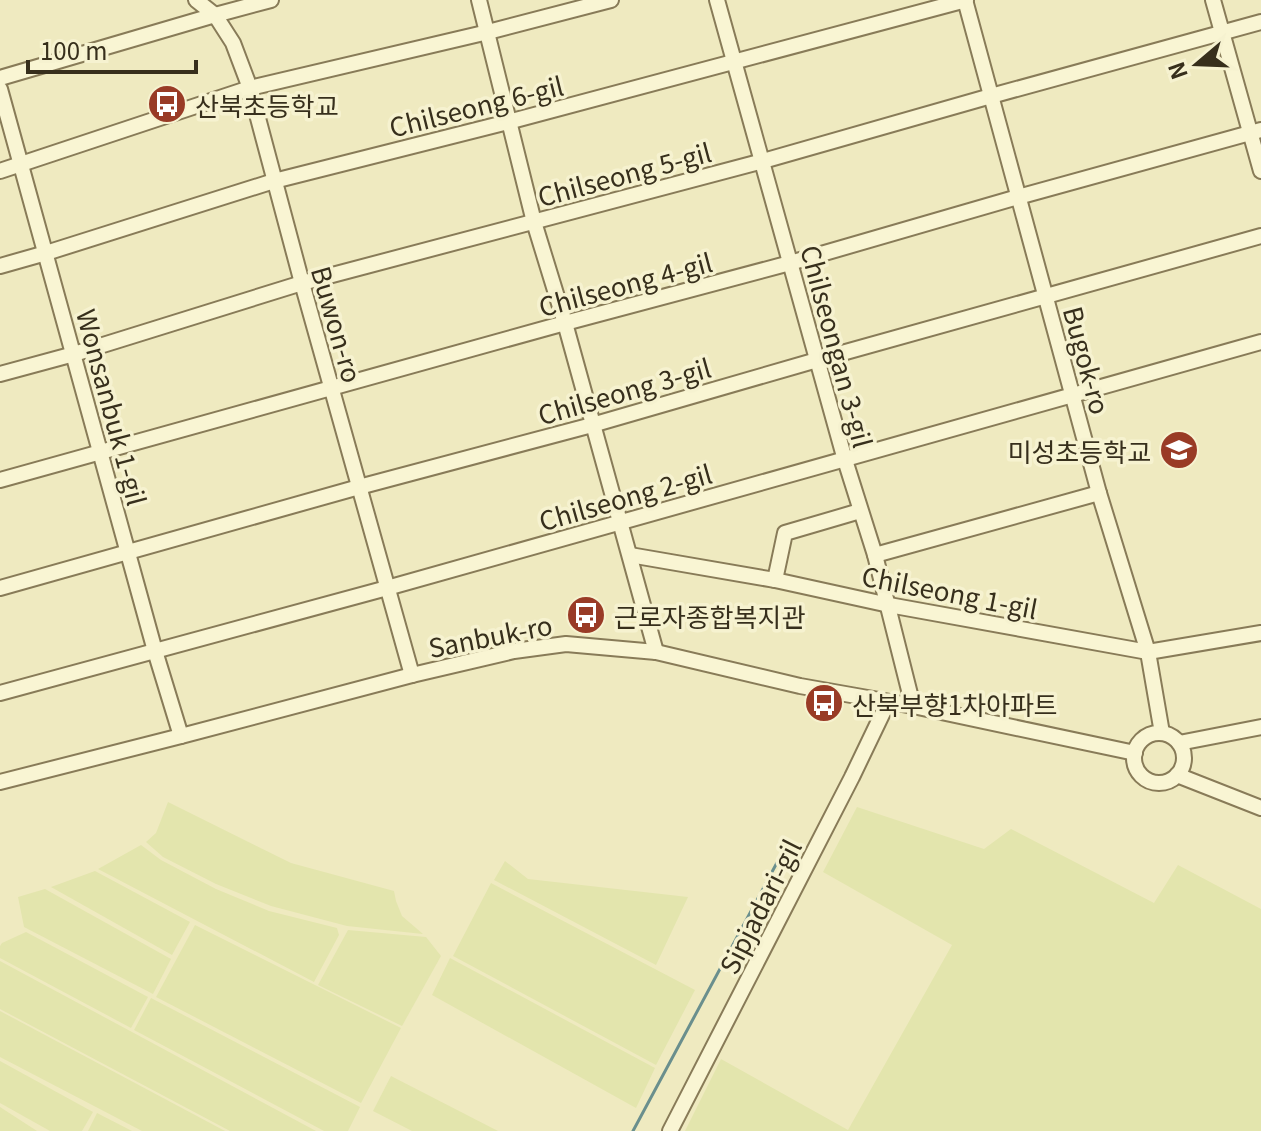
<svg xmlns="http://www.w3.org/2000/svg" width="1261" height="1131" font-family="Georgia,'Noto Sans KR',serif">
  <style>
    .farmland { fill: #e3e5ad }
    .lines { fill: none; stroke-linecap: round; stroke-linejoin: round }
    .stream { stroke: #6a8f8d; stroke-width: 3 }
    .minor-casing { stroke: #887b58; stroke-width: 18 }
    .minor { stroke: #f9f5d3; stroke-width: 14 }
    .labels { text-anchor: middle; dominant-baseline: central; stroke-width: 7; stroke-linejoin: round; paint-order: stroke }
    .poi-label { font-size: 26px; fill: #372f1c; stroke: #f6f2d0; text-anchor: start }
    .street-label { font-size: 26px; fill: #372f1c; stroke: #f6f2d0 }
  </style>
  <rect width="100%" height="100%" fill="#efeac0"/>
  <g class="farmland">
    <path d="M168 802 291 863 394 891 396 901 402 916 423 934 347 926 271 906 216 884 163 857 146 842 156 833Z"/>
    <path d="M857 807 984 849 1011 829 1154 903 1178 865 1261 909V1131H685L721 1059 848 1130 952 945 823 872Z"/>
    <path d="M141 845 161 860 216 889 269 911 337 928 339 935 314 982 98 869Z"/>
    <path d="M505 861 528 879 688 897 656 965 494 880Z"/>
    <path d="M95 871 190 922 172 955 51 887Z"/>
    <path d="M491 883 695 990 656 1065 453 956Z"/>
    <path d="M45 889 171 959 153 994 24 927 18 897Z"/>
    <path d="M195 925 401 1028 361 1103 156 997Z"/>
    <path d="M348 930 426 937 441 956 402 1026 318 985Z"/>
    <path d="M26 932 148 997 131 1028 0 958V946L2 943Z"/>
    <path d="M450 958 655 1068 636 1108 432 995Z"/>
    <path d="M0 961 316 1131H230L0 1009Z"/>
    <path d="M151 998 360 1107 348 1131H324L134 1030Z"/>
    <path d="M0 1011 225 1131H142L0 1057Z"/>
    <path d="M0 1061 93 1112 82 1131H50L0 1103Z"/>
    <path d="M391 1076 498 1131H412L373 1111Z"/>
    <path d="M0 1107 37 1131H0Z"/>
    <path d="M97 1113 132 1131H88Z"/>
  </g>
  <g class="lines">
    <path class="stream" d="M633 1131 780 857"/>
    <defs>
      <g id="minor">
        <path d="M196 0 215 15 233 43 250 88 302 283 412 675"/>
        <path d="M479 0 534 222 565 323 656 652"/>
        <path d="M717 0 845 460 875 555 913 706"/>
        <path d="M965 0 1099 493 1148 652 1162 733"/>
        <path d="M1213 0 1261 171"/>
        <path d="M0 78 215 15 271 0"/>
        <path d="M0 89 155 651 181 736"/>
        <path d="M0 171 250 88 488 32 611 0"/>
        <path d="M0 266 46 253 274 181 508 122 966 0"/>
        <path d="M0 374 74 354 302 283 763 161 991 96 1261 22"/>
        <path d="M0 480 565 323 790 263 1018 197 1261 130"/>
        <path d="M630 555 775 580 889 605 1148 652 1261 633"/>
        <path d="M875 555 1099 493"/>
        <path d="M775 580 785 533 860 511"/>
        <path d="M0 588 359 487 592 425 817 360 1261 236"/>
        <path d="M0 693 387 588 1261 342"/>
        <circle cx="1159" cy="758" r="25"/>
        <path d="M1179 743 1261 727"/>
        <path d="M1177 775 1261 808"/>
        <path d="M0 782 181 736 412 675 514 651 566 644 656 652 800 686 913 706 1135 753"/>
        <path d="M670 1131 852 777 888 702"/>
      </g>
    </defs>
    <use href="#minor" class="minor-casing"/>
    <use href="#minor" class="minor"/>
  </g>
  <defs>
    <symbol id="bus-disc" viewBox="-11 -11 22 22"><circle r="9.5" fill="#993b26" stroke="#f6f2d0"/><path d="M-5-6H5V4H4V6H2V4H-2V6H-4V4H-5ZM-3.5-4V0h7V-4ZM-3.5 1.2v1.5H-2V1.2ZM2 1.2v1.5H3.5V1.2Z" fill="#fff"/></symbol>
    <symbol id="school-disc" viewBox="-11 -11 22 22"><circle r="9.5" fill="#993b26" stroke="#f6f2d0"/><path d="M0-5L7-2L0 1L-7-2ZM-4 1L0 2.5L4 1V4Q0 6-4 4Z" fill="#fff"/></symbol>
  </defs>
  <g fill-rule="evenodd">
    <use href="#bus-disc" x="145" y="82" width="44" height="44"/>
    <use href="#school-disc" x="1157" y="428" width="44" height="44"/>
    <use href="#bus-disc" x="564" y="593" width="44" height="44"/>
    <use href="#bus-disc" x="802" y="681" width="44" height="44"/>
  </g>
  <g class="labels">
    <g class="poi-label">
      <text x="195" y="104">산북초등학교</text>
      <text x="1151" y="450" text-anchor="end">미성초등학교</text>
      <text x="614" y="615">근로자종합복지관</text>
      <text x="852" y="703">산북부향1차아파트</text>
    </g>
    <g class="street-label">
      <text transform="translate(476 105) rotate(-14)">Chilseong 6-gil</text>
      <text transform="translate(624 173) rotate(-15)">Chilseong 5-gil</text>
      <text transform="translate(625 283) rotate(-15)">Chilseong 4-gil</text>
      <text transform="translate(338 324) rotate(74)">Buwon-ro</text>
      <text transform="translate(838 346) rotate(75)">Chilseongan 3-gil</text>
      <text transform="translate(1088 360) rotate(75)">Bugok-ro</text>
      <text transform="translate(624 390) rotate(-16)">Chilseong 3-gil</text>
      <text transform="translate(113 407) rotate(75)">Wonsanbuk 1-gil</text>
      <text transform="translate(625 496) rotate(-16)">Chilseong 2-gil</text>
      <text transform="translate(950 591) rotate(11)">Chilseong 1-gil</text>
      <text transform="translate(490 635) rotate(-11)">Sanbuk-ro</text>
      <text transform="translate(759 906) rotate(-63)">Sipjadari-gil</text>
    </g>
  </g>
  <g transform="translate(1197 64) rotate(251)" stroke="#f6f2d0" stroke-width="6" paint-order="stroke">
  <path d="M0-6L14 30L0 20L-14 30Z" fill="#372f1c"/>
  <text y="-12" font-size="22" font-weight="bold" text-anchor="middle" fill="#372f1c">N</text>
  </g>
  <path d="M28 60v12h168v-12" fill="none" stroke="#372f1c" stroke-width="4"/>
  <text x="40" y="60" font-size="24" fill="#372f1c" stroke="#f6f2d0" stroke-width="6" paint-order="stroke">100 m</text>
</svg>
